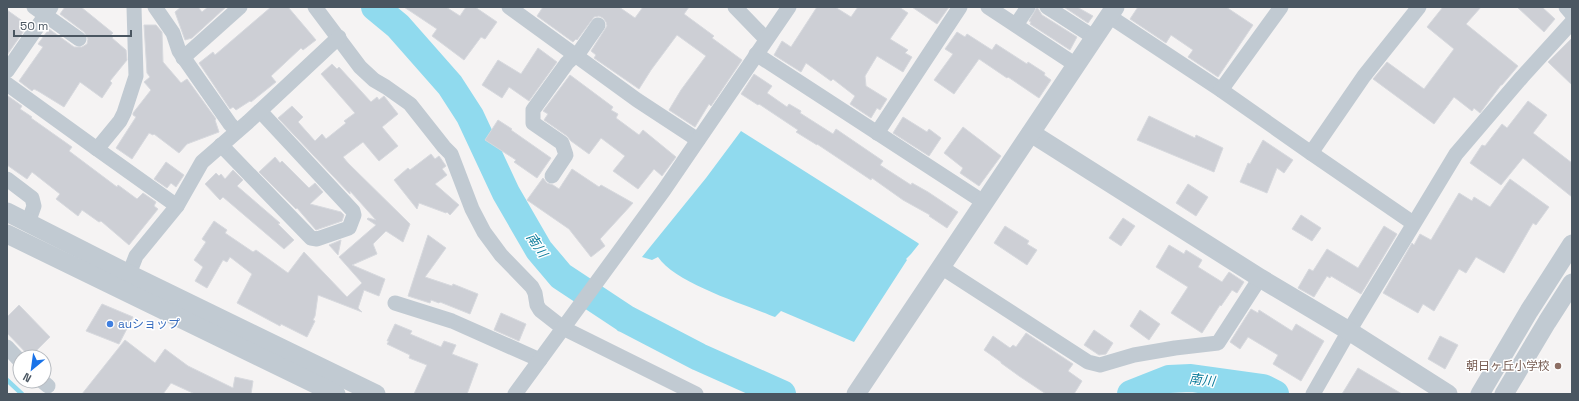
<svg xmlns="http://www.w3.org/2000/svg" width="1579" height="401" font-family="'Space Grotesk','Noto Sans JP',sans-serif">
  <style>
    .water { fill: #90daee }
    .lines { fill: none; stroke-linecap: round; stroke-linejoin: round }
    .stream { stroke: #90daee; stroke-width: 4.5 }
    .river { stroke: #90daee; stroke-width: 28 }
    .building { fill: #cdcfd5; stroke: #d7d9de }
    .minor { stroke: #c1cad2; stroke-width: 15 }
    .tertiary { stroke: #c1cad2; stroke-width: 19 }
    .shop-dot { fill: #3f7fe0; stroke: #fff; stroke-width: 1.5 }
    .education-dot { fill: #8d6e63; stroke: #fff; stroke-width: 1.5 }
    .labels { text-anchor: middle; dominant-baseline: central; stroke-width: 3; stroke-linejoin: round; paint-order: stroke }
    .shop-label { font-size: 12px; fill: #366cbe; stroke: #fff; text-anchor: start }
    .education-label { font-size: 12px; fill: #785e54; stroke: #fff; text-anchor: end }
    .water-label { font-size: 13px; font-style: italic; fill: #0c7c9b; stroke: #fff }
  </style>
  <rect width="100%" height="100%" fill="#f5f3f3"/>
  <path class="water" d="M741 131 918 243 919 244 911 254 906 259 907 260 854 342 781 311 775 317C746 305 675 283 658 257L652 260 642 257 706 178Z"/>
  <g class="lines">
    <g class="stream">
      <path d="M619 329 626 319"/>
      <path d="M7 380 22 394"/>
    </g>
    <g class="river">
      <path d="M375 7 398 26 450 85 470 116 506 193 539 250 561 276 626 319 699 357 782 394"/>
      <path d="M1131 394 1169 379 1191 378 1263 388 1275 394"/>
    </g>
  </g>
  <g class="building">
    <path d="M65 7H81L113 33 111 35 113 37 112 38 126 50 127 60 110 81 112 83 102 98 80 82 64 107 38 91 34 89 32 91 19 81 43 47 38 44 49 29 74 47H82L87 44 88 39 84 32 60 14Z"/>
    <path d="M181 7H198L202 12 208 7H226L192 38 185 40 175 12Z"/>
    <path d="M271 7H288L316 40 303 50 301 48 271 76 276 82 251 102 250 101 236 110 233 107 230 109 199 63 213 52 215 55Z"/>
    <path d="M404 7H446L460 16 466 7H475L497 22 485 39 481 37 464 60 432 36 437 29Z"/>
    <path d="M543 7H619L635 18 643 7H689L684 14 714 36 712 38 742 60 711 106 709 104 695 127 669 110 681 90 706 56 677 35 651 70 639 89 594 58 596 55 591 51 607 26 606 22 603 18 599 16 594 17 577 40 576 39 573 42 537 16Z"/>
    <path d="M817 7H835L851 17 858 7H899L908 13 890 39 908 50 905 53 912 57 903 72 877 56 865 76 866 86 887 99 880 110 877 108 871 118 850 104 855 96 833 79 831 81 806 63 801 72 774 55 782 41 791 47Z"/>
    <path d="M912 7H949L937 24Z"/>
    <path d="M1037 7 1042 15 1077 37 1070 50 1030 24 1031 22 1029 21Z"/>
    <path d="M1064 7H1077L1093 16 1088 23Z"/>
    <path d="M1138 7H1226L1253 25 1218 77 1188 57 1193 50 1171 35 1166 43 1130 19Z"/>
    <path d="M1443 7H1481L1466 24 1518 66 1502 85H1501L1480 113 1474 108 1472 111 1454 97 1434 124 1373 79 1387 62 1424 89 1454 49 1427 27Z"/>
    <path d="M1517 7H1542L1555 19 1544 32Z"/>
    <path d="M7 10 28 25 7 55Z"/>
    <path d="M144 25H156L162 32 163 62 181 83 187 79 216 119 215 120 219 132 187 144 179 153 154 134 153 135 149 133 132 159 116 148 136 117 133 115V113L151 90 144 82 150 77 147 73Z"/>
    <path d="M957 32 965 37 967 34 992 50 996 44 1027 64 1028 62 1045 73 1044 75 1051 80 1039 98 1008 77 1007 78 979 59 954 94 934 80 953 54 945 49Z"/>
    <path d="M1572 38V85L1548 62Z"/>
    <path d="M538 48 557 62 529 101 509 87 502 98 482 85 498 60 521 74Z"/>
    <path d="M332 64 337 69 339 67 371 102 377 97 379 100 384 96 398 114 382 127 398 146 379 161 363 142 343 157 348 163 410 224 403 242 386 231 373 244 377 254 352 265 385 279 379 296 364 290 358 308 362 312 318 295 315 316 313 320 315 321 307 337 281 324 280 326 237 303 252 274 230 257 227 262 223 260 207 288 195 281 203 267 194 260 206 242 202 239 214 221 227 230 225 233 253 252 256 250 288 273 304 252 347 297 362 283 339 257 376 225 367 219 368 218 376 220 350 191V194L278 118 292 106 303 117 298 122 315 141 322 134 326 139 346 123 344 121 355 113 321 74Z"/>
    <path d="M754 74 772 86 767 93 787 107 789 104 801 111 800 113 833 134 836 129 883 161 880 165 911 185 912 183 928 192 958 212 947 228 929 216 930 215 903 200 872 178 871 180 817 144V145L796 132 798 130 759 104 758 105 741 94Z"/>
    <path d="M570 75 613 107 611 110 618 114 616 118 639 135 643 130 676 157 662 176 654 169 638 189 613 171 625 156 601 138 589 154 571 141 567 136 544 120 548 114 543 111Z"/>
    <path d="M8 96 22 106 20 109 32 117 31 118 72 147 69 151 117 187 118 185 137 199 143 193 156 202 154 206 158 209 129 245 101 221 99 222 82 210 78 216 56 199 60 194 32 172 27 179 7 165V98Z"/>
    <path d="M1528 101 1547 115 1533 133 1572 163V197L1523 158 1501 185 1470 163 1482 145 1485 146 1502 124 1507 128Z"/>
    <path d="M1149 116 1195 138 1196 135 1223 148 1214 172 1137 140Z"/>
    <path d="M903 117 927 132 929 129 941 138 929 156 893 133Z"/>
    <path d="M498 120 512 129 511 130 551 158 537 178 514 162 516 160 485 140Z"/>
    <path d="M963 127 1001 156 979 186 960 173 963 168 944 153Z"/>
    <path d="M1263 140 1293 160 1284 173 1277 168 1267 193 1240 182 1248 163 1250 164Z"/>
    <path d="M431 154 435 159 439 156 446 166 442 169 447 175 435 184 459 205 450 215 447 212 446 213 419 203 417 209 394 180 408 168 410 170Z"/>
    <path d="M275 157 280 163 282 161 309 188 315 183 323 192 310 204 341 212 344 215 342 221 316 230 297 208 296 209 259 172Z"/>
    <path d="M166 162 184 175 176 187 171 183 167 188 154 179Z"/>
    <path d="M572 169 599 187 601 185 633 203 600 239 605 246 591 257 569 229 527 200 543 178 547 183 553 185 559 189Z"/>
    <path d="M233 170 243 180 237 186 280 223 278 224 294 240 284 249 223 197 220 200 205 184 216 173 219 176 221 174 225 179Z"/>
    <path d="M1510 179 1549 207 1536 225 1533 223 1504 273 1476 257 1466 273 1459 269 1434 311 1423 304 1418 313 1383 293 1412 243 1414 245 1420 234 1431 240 1459 193 1472 201 1474 197 1490 207Z"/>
    <path d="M1188 184 1208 197 1196 216 1176 203Z"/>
    <path d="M1301 215 1321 228 1312 241 1292 229Z"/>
    <path d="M1123 218 1135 226 1121 246 1109 238Z"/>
    <path d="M1005 226 1029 241 1027 244 1037 250 1027 265 994 243Z"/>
    <path d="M1384 226 1397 234 1361 294 1331 276 1330 278 1327 276 1314 297 1298 288 1309 269 1313 271 1327 249 1358 268Z"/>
    <path d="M428 235 446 248 425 277 452 286 453 284 478 294 470 314 440 302 439 303 431 300 430 303 408 296Z"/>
    <path d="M341 240 338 255 329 245Z"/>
    <path d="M1169 245 1184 254 1186 250 1202 260 1198 267 1222 282 1229 272 1244 282 1237 293 1232 290 1221 306 1220 305 1202 333 1171 313 1188 287 1156 267Z"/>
    <path d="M102 304 133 317 119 344 86 331Z"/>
    <path d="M19 305 50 337 30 357 7 333V317Z"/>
    <path d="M1251 309 1258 313 1259 310 1292 331 1296 324 1324 341 1301 381 1273 364 1278 355 1248 337 1240 349 1230 342Z"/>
    <path d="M1140 310 1160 324 1149 340 1130 326Z"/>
    <path d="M501 313 526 324 519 341 494 330Z"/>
    <path d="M395 324 412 331 410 334 441 347 444 341 456 345 452 354 478 364 467 394H414L427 365 409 358 410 355 387 344 389 341H387Z"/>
    <path d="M1094 330 1113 343 1106 354 1099 355 1084 345Z"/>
    <path d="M1026 333 1073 364 1068 371 1082 381 1074 394H1046L1019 376 1001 363V362L984 350 993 336 1010 348 1013 345 1016 347Z"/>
    <path d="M1440 336 1458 345 1445 369 1428 359Z"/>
    <path d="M125 340 155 363 165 349 188 366 233 388 235 377 253 381 251 394H195L171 383 163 394H82Z"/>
    <path d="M1358 368 1402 394H1342Z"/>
  </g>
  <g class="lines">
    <g class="minor">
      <path d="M34 7 79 39"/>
      <path d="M134 7 136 76 124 113 120 121 97 149 177 206"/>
      <path d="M155 7 173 33 179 51 230 124 237 131"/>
      <path d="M315 7 360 67 374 80 386 87 410 104 444 147 451 154 472 209 484 232 501 255 532 287 535 293 537 305 540 310 563 328 696 394"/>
      <path d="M509 7 637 100 698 140"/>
      <path d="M735 7 766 39"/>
      <path d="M988 7 1076 65"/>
      <path d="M1047 7 1095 38"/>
      <path d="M1566 7 1572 14"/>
      <path d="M1109 16 1221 90 1311 153 1413 223"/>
      <path d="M1016 25 1028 7"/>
      <path d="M756 54 985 203"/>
      <path d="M183 58 240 7"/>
      <path d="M7 71 51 7"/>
      <path d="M7 84 97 149"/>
      <path d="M1221 90 1281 7"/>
      <path d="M877 133 960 7"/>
      <path d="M221 145 311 238 317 239 349 228 354 215 353 211 260 111"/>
      <path d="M1311 153 1364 76 1419 7"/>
      <path d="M552 176 566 155 562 143 533 123V110L567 63 580 51 598 25"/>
      <path d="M7 179 32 198 34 206 28 223"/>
      <path d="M941 267 1088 362 1100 365 1134 355 1175 348 1218 343 1260 278"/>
      <path d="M129 274 136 256 177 206 202 162 248 122 339 37"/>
      <path d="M395 303 452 321 540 360"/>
      <path d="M7 347 20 361"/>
      <path d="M42 381 48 386"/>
      <path d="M515 394 664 190 789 7"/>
      <path d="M1313 394 1349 331 1456 154 1522 77 1572 22"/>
    </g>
    <g class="tertiary">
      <path d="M1031 133 1260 278 1349 331 1448 394"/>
      <path d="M7 212 129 274 376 394"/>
      <path d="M7 234 336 394"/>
      <path d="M856 394 1115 7"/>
      <path d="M1480 394 1529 311 1572 244"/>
      <path d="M1504 394 1547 322 1572 283"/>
    </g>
  </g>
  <circle class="shop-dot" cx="110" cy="324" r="4"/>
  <circle class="education-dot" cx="1558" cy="366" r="4"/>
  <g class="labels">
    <g class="shop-label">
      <text x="118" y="324">auショップ</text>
    </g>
    <g class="education-label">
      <text x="1550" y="366">朝日ヶ丘小学校</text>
    </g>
    <g class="water-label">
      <text transform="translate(537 245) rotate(56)">南川</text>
      <text transform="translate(1202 380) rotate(6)">南川</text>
    </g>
  </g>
  <rect width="1579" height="401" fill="none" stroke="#4a5661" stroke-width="16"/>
  <g transform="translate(32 369) rotate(209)"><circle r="19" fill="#ffffff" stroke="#b7bbc0"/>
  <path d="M0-3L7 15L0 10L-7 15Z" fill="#1a73e8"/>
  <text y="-6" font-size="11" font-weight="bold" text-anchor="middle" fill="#4a5661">N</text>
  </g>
  <path d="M14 30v6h117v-6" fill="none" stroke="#4a5661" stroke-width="2"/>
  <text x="20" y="30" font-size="12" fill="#4a5661" stroke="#ffffff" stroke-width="3" paint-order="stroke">50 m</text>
</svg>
